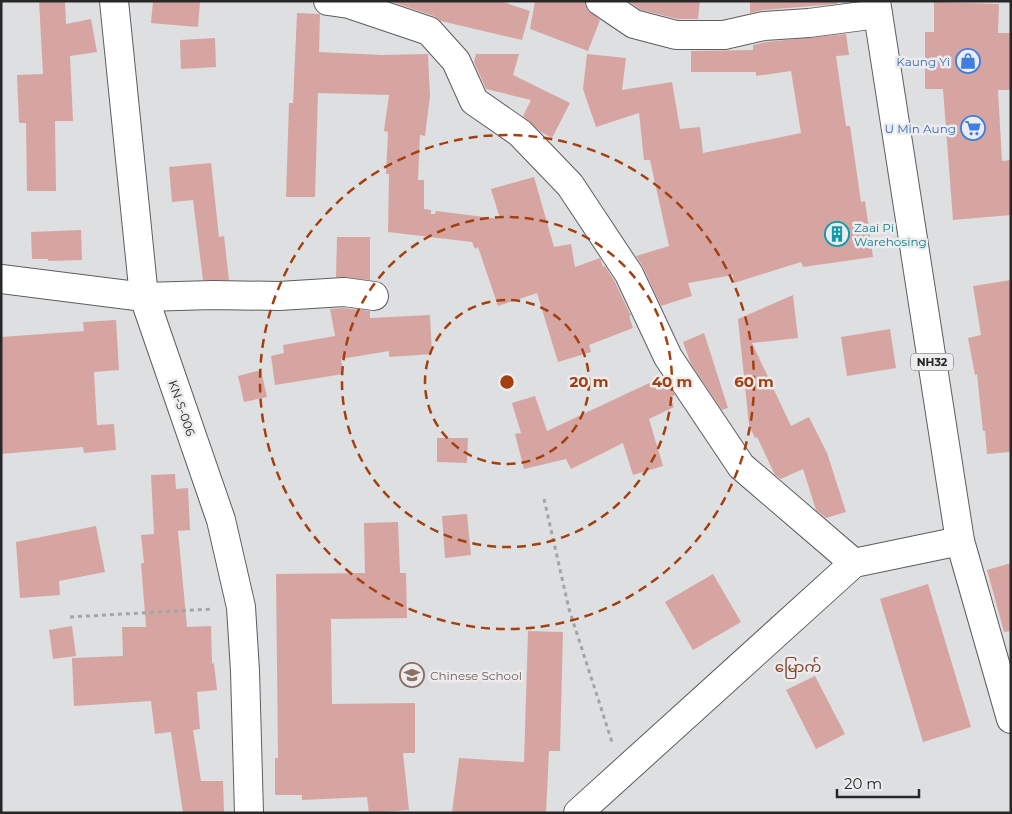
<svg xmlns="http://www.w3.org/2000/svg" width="1012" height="814" font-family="Montserrat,'Noto Sans Myanmar',sans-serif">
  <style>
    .building { fill: #d6a5a2 }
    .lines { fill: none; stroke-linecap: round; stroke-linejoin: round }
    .minor-casing { stroke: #5d5d5f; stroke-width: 30 }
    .highway-casing { stroke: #5d5d5f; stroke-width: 30 }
    .path { stroke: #a3a4a4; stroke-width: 3; stroke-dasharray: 4 4; stroke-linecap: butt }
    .minor { stroke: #fff; stroke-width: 28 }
    .highway { stroke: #fff; stroke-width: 28 }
    .ring { fill: none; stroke: #a43f0f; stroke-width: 2.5; stroke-dasharray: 9 6 }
    .labels { text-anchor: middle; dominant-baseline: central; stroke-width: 5; stroke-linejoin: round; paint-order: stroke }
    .shield { fill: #ececee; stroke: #636363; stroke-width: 1 }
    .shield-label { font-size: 11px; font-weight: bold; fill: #282828 }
    .shop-label { font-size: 12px; fill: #366cbe; stroke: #ececee; text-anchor: end }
    .culture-label { font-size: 12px; fill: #0d838f; stroke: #ececee; text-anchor: start }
    .street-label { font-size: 12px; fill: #282828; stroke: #ececee }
    .education-label { font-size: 12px; fill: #785e54; stroke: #ececee; text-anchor: start }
    .quarter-label { font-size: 15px; fill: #834026; stroke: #ececee }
    .centre { fill: #a43f0f; stroke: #ececee; stroke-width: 2.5 }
    .ring-label { font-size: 15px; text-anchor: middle; font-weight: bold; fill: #a43f0f; stroke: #ececee; stroke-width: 5; stroke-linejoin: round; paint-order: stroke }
  </style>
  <rect width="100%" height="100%" fill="#dedfe0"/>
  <g class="building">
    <path d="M39 1H65L66 24 91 19 97 52 70 56 73 121H55L56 191H27L26 123H19L17 75 43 74Z"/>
    <path d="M153 1 200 2 198 27 151 23Z"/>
    <path d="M395 1H500L530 11 522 40 441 21 434 16 395 3Z"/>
    <path d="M535 1H585L586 8 600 20 588 51 530 29Z"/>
    <path d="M628 1H700L698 19H678L641 10Z"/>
    <path d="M750 1H837V4L763 10 750 13Z"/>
    <path d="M934 2 999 4 998 33H1011V90H998L1002 161 1011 160V215L953 220 943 89H925V32H934Z"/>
    <path d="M297 13 320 14 319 52 382 55 428 54 430 96 425 136 420 135 418 180H424V209L431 210V214H435L436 211 500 219 491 189 534 177 554 247 571 244 575 267 600 258 603 267 605 266 615 282 631 316H629L633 328 589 345 591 352 558 362 537 293 498 306 478 247 475 249 472 242 388 232 389 174H386L388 132 384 131 389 95 318 93 315 197H286L289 103H293Z"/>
    <path d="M846 34 849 55 836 56 846 126H850L861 202 865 201 873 257 803 267 801 262 734 283 733 275 688 283 692 296 661 306 643 267 636 256 669 246 650 160H644L639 113 596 127 583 89 587 54 626 58 622 90 672 82 680 129 700 127 703 153 801 133 791 71 756 76V72H691V51L753 50V45L766 42Z"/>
    <path d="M215 38 216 67 181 69 180 40Z"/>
    <path d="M476 54H519L513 75 570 103 552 138 541 132 523 116 531 100 486 89 474 62Z"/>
    <path d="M211 163 219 237 224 236 229 280H203L193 200 172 202 169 167Z"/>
    <path d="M81 230 82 260 48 261V259H32L31 232Z"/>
    <path d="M337 237H370V280L336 277Z"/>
    <path d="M1011 280V452L987 454 985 431H983L977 374 975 375 968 338 981 335 973 286Z"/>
    <path d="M793 295 798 338 752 343 791 426 809 417 827 453 846 512 826 518 816 510 803 469 781 479 775 475 757 437 755 438 749 425 738 319Z"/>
    <path d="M343 308 370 311V318L430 315 432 354 389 357V351L341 359 343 374 275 385 271 356 284 353 283 345 335 336 330 309Z"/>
    <path d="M116 320 119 370 94 372 97 425 114 424 116 450 84 453 83 447 1 454V337L84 331 83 322Z"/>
    <path d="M890 329 896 368 847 376 841 337Z"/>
    <path d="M704 333 728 408 722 410 691 364 683 342Z"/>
    <path d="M261 370 267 397 244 402 238 376Z"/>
    <path d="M662 377 675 395 670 397 674 407 649 419 663 466 633 475 623 443 571 469 566 459 524 469 515 434 521 433 512 403 535 396 547 431Z"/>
    <path d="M437 438H468L467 463 437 462Z"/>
    <path d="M175 474 176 489 188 488 190 530 178 531 187 627 211 626 212 664 214 663 217 690 197 692 200 729 193 730 201 781H223L224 813H183L171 732 155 734 151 701 74 706 72 658 123 656 122 627H146L141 563H144L141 535 154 534 151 475Z"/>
    <path d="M467 514 471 555 445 558 442 516Z"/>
    <path d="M398 522 400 573H406L407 618 331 619 332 704 415 703V753H403L409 810 369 813 367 797 302 800V795H275V758H278L276 574 365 573 364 523Z"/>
    <path d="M96 526 105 572 59 581 60 595 20 598 16 542Z"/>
    <path d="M1011 563V631L1004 632 987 570Z"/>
    <path d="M713 574 741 622 693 650 665 602Z"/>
    <path d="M928 584 971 727 923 742 880 599Z"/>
    <path d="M72 626 76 656 53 659 49 630Z"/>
    <path d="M528 631 563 632 560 751H549L546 813H452L459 758 524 762Z"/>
    <path d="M815 676 845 734 816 749 786 690Z"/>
  </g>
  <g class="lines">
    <defs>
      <g id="minor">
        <path d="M114 1 144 297 221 520 241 607 245 671 249 813"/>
        <path d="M328 1 349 4 429 31 456 61 474 101 520 133 570 185 629 274 668 357 741 466 854 563"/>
        <path d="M600 1 634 24 676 35H724L764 26 809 23 878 14"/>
        <path d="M1 279 144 297 213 295 279 296 344 292 374 296"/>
        <path d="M578 813 854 563 960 541"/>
      </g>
      <path id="highway" d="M876 1 960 541 1011 719"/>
    </defs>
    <use href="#minor" class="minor-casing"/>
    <use href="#highway" class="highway-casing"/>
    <g class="path">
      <path d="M544 499 569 609 613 745"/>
      <path d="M70 617 213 609"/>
    </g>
    <use href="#minor" class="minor"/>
    <use href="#highway" class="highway"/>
  </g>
  <g class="ring">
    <circle cx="507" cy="382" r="82"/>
    <circle cx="507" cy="382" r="165"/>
    <circle cx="507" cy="382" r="247"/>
  </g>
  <defs>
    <symbol id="shop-ring" viewBox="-11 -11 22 22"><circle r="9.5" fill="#ececee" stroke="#3f7fe0" stroke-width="1.5"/><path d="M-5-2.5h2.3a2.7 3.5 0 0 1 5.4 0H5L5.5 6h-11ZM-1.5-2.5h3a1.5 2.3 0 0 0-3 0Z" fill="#3f7fe0"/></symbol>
    <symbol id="supermarket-ring" viewBox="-11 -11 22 22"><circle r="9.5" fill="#ececee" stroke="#3f7fe0" stroke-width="1.5"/><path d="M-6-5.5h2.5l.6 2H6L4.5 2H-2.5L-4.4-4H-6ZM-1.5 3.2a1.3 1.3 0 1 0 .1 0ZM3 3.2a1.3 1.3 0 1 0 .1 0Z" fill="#3f7fe0"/></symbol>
    <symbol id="building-ring" viewBox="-11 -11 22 22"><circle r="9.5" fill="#ececee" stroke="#0f9aa8" stroke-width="1.5"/><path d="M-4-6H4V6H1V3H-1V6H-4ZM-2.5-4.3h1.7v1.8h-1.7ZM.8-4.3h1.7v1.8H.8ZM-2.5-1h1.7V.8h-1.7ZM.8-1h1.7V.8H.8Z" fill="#0f9aa8"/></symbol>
    <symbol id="school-ring" viewBox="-11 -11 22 22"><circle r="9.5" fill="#ececee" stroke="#8d6e63" stroke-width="1.5"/><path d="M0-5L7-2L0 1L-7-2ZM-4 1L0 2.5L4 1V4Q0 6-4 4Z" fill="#8d6e63"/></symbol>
  </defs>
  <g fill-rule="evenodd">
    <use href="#shop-ring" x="954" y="47" width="28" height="28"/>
    <use href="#supermarket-ring" x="959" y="114" width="28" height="28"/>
    <use href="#building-ring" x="823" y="220" width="28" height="28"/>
    <use href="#school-ring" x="398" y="661" width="28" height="28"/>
  </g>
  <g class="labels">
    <rect class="shield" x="911" y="353.5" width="42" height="17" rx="4"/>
    <g class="shield-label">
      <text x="932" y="362">NH32</text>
    </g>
    <g class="shop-label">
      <text x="950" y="61">Kaung Yi</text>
      <text x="956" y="128">U Min Aung</text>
    </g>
    <g class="culture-label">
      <text x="854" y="227">Zaai Pi<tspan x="854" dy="14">Warehosing</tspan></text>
    </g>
    <g class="street-label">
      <text transform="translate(182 408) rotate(71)">KN-S-006</text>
    </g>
    <g class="education-label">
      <text x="430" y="675">Chinese School</text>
    </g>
    <g class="quarter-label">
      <text x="798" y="666">မြောက်</text>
    </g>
  </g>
  <circle cx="507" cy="382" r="8" class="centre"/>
  <g class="ring-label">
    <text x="589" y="387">20 m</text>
    <text x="672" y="387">40 m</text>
    <text x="754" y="387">60 m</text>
  </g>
  <rect width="1012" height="814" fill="none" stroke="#282828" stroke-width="5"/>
  <path d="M837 789v8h82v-8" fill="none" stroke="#282828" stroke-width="2.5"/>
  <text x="844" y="789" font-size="15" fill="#282828" stroke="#ececee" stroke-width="4" paint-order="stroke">20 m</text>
</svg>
